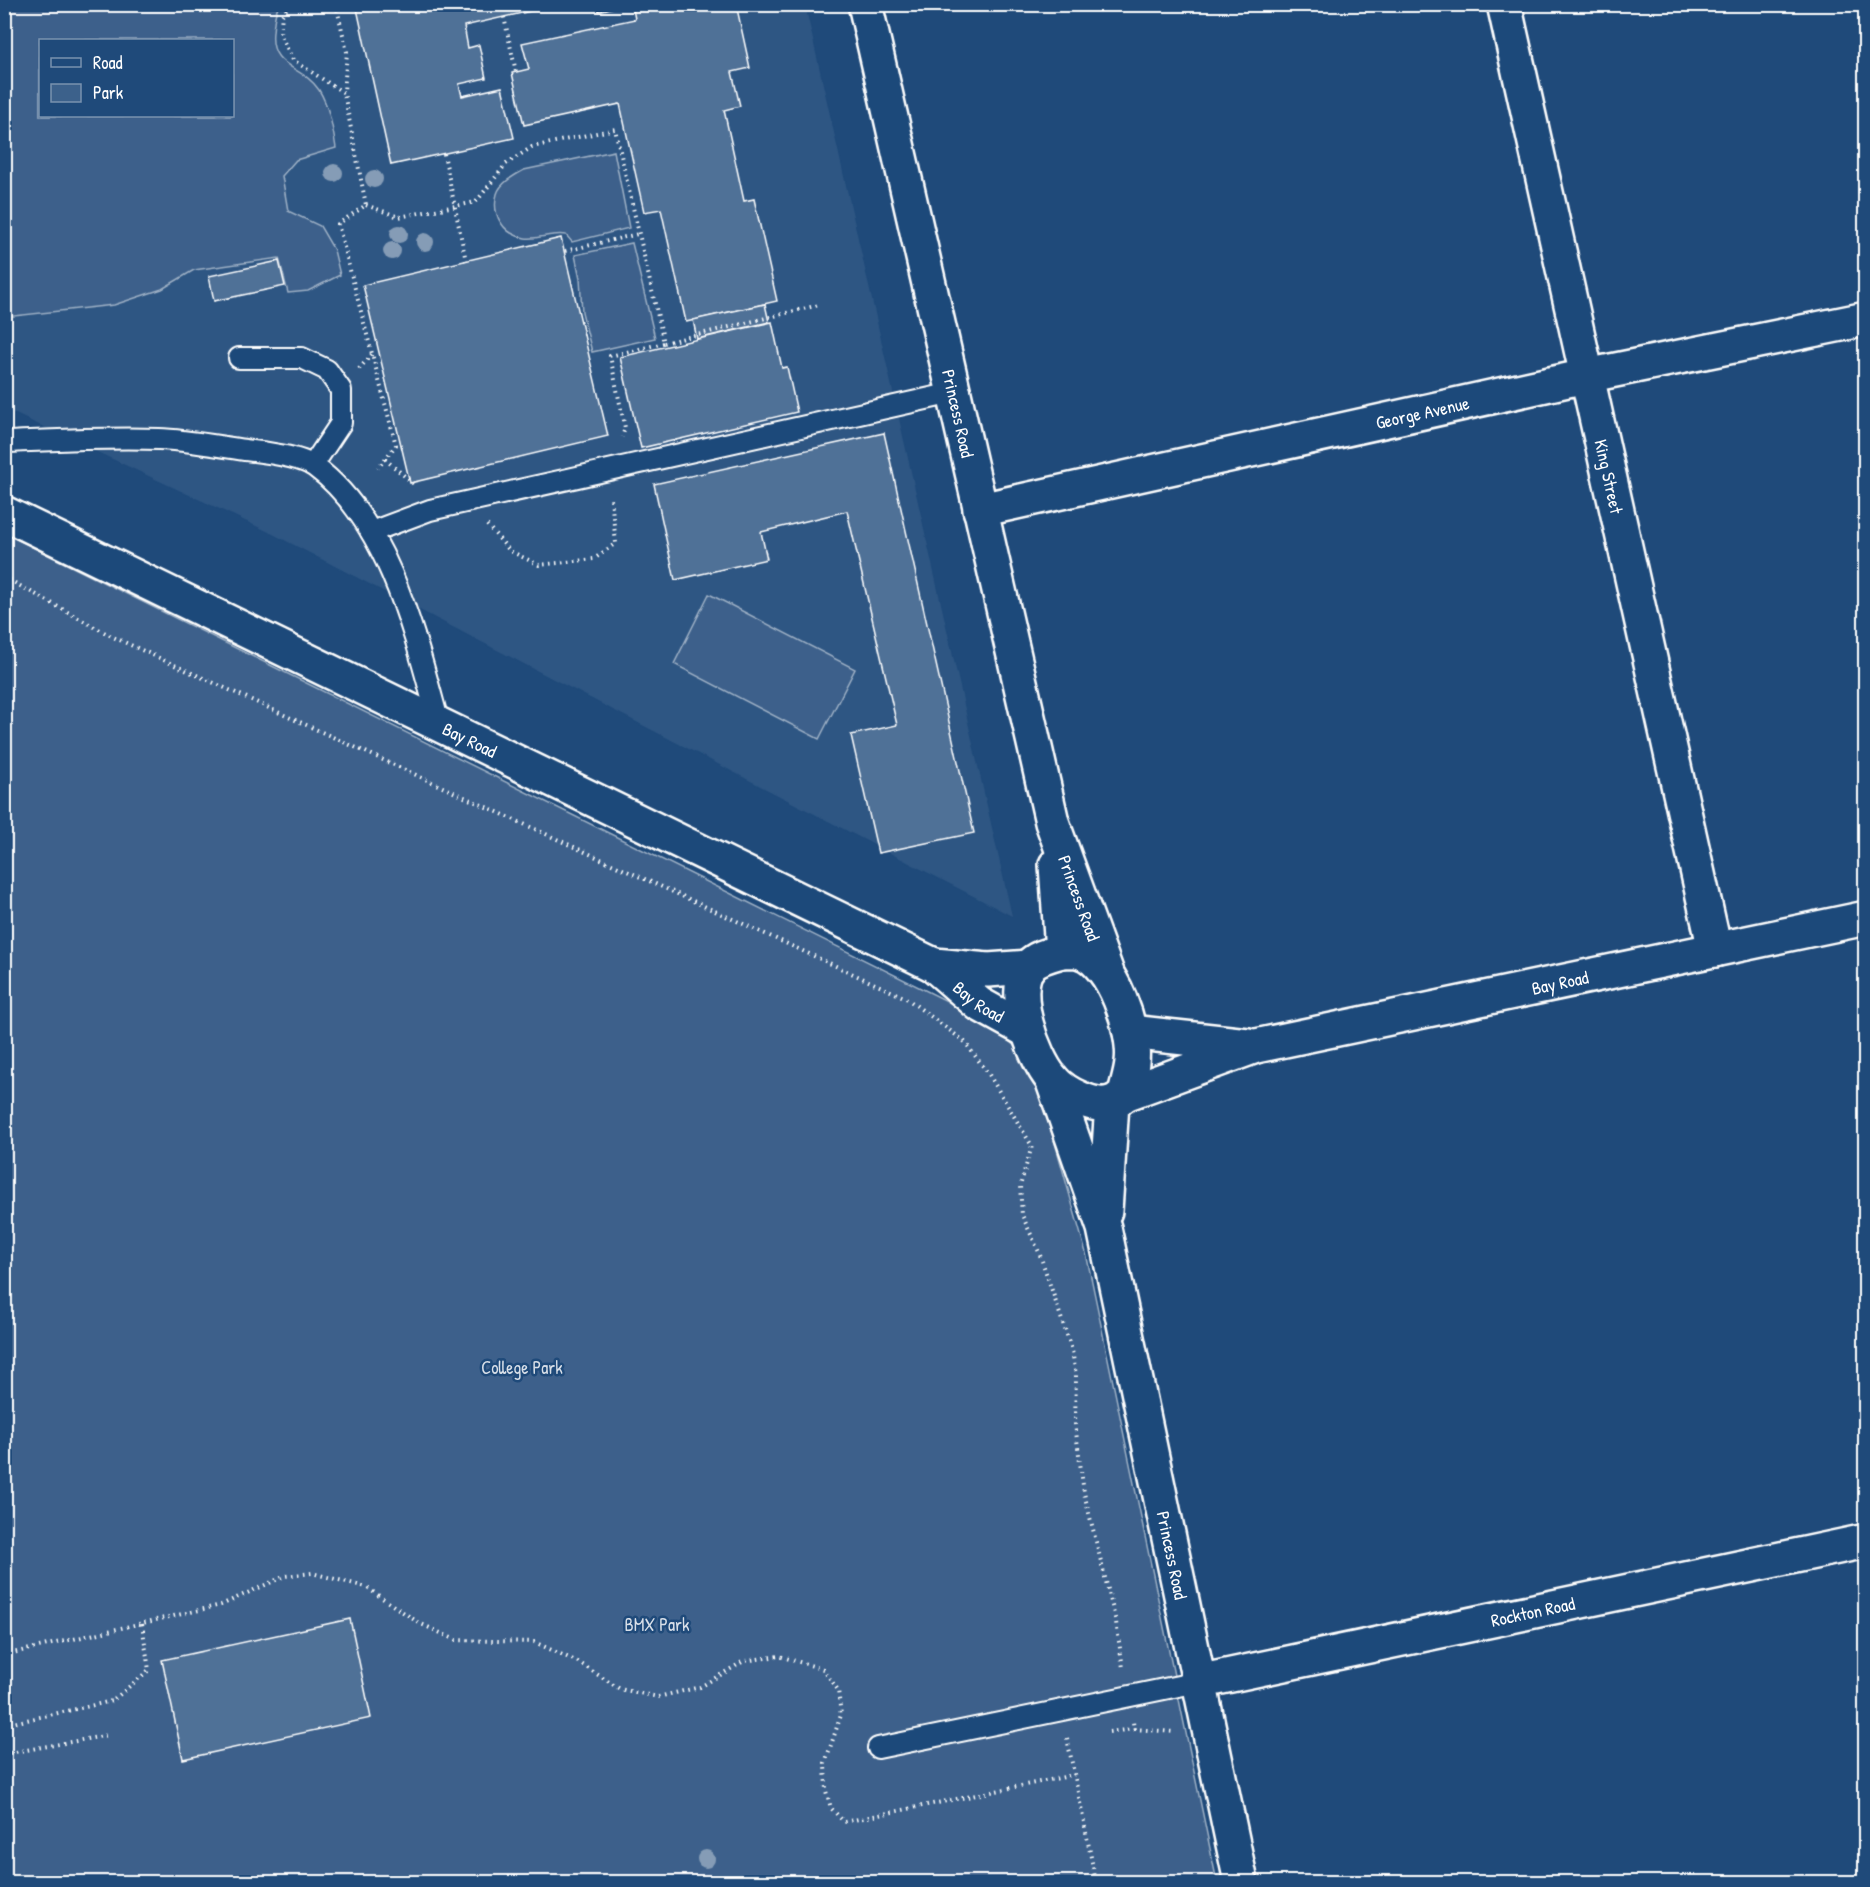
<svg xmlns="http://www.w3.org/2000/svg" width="1870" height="1887" font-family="'Patrick Hand',sans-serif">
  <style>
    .built { fill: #2e5683; fill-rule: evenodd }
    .green { fill: #3c618b; stroke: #9eb0c5; stroke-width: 1.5; fill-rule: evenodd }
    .building { fill: #507197; stroke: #fff; stroke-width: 1.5 }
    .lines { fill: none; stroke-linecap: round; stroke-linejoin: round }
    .service-casing { stroke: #fff; stroke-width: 24 }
    .minor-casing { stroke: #fff; stroke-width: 38 }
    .tertiary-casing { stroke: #fff; stroke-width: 38 }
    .path { stroke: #fff; stroke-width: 4; stroke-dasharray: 1.5 4.5; stroke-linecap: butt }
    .service { stroke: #1f4a7a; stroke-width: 20 }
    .minor { stroke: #1f4a7a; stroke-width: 33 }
    .tertiary { stroke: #1f4a7a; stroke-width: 33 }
    .path-bridge { stroke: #fff; stroke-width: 4; stroke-dasharray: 1.5 4.5; stroke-linecap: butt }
    .tree { fill: #859cb6 }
    .labels { text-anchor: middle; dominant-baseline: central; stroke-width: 5; stroke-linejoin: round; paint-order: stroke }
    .street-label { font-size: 18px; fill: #fff; stroke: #1f4a7a }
    .park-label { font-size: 18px; fill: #d8dfe8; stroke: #1f4a7a }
  </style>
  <rect width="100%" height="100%" fill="#1f4a7a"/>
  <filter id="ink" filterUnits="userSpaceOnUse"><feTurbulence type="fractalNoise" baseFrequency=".0167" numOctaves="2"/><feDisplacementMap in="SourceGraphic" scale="12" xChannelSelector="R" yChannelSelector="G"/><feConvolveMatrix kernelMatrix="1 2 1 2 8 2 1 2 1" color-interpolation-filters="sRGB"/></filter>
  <g filter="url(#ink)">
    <path class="built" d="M5 5H805L1012 916 269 532 5 409ZM40 40H232V116H40Z"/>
    <g class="green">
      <path d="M4 5H279C274 13 274 22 273 32 269 69 303 65 319 90 329 106 333 129 336 148L296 160 282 176 288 211 320 226 334 250 340 275 308 291 288 293 279 258 194 270 162 289 114 305 5 317ZM232 40V116H40V40Z"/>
      <path d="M614 151 629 228 572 242 566 235C552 232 539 240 525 238 504 235 491 215 497 194 500 183 515 175 524 170Z"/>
      <path d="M632 243 655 338 592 352 582 312 580 278 575 255Z"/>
      <path d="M4 533 961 1008 994 1028 1018 1049 1035 1076 1057 1150 1086 1253 1217 1882H5Z"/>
      <path d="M709 594 855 669 819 739 674 664Z"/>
    </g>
    <g class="building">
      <path d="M356 4H562L464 26 468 48 479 45 486 78 459 84 462 96 502 87 514 138 391 165Z"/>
      <path d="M597 4H626L599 11Z"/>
      <path d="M632 4H736L750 68 732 72 740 106 724 110 744 201 754 199 777 301 686 322 661 209 644 212 620 104 524 125 512 73 529 69 522 43 635 19Z"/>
      <path d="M561 238 608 436 410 483 363 285Z"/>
      <path d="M279 261 285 286 214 301 209 276Z"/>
      <path d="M765 304 769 322 697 339 693 320Z"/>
      <path d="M772 322 782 368 787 367 797 412 641 448 620 357Z"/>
      <path d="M884 433 974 833 878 853 851 735 897 725 847 511 761 532 767 559 675 580 654 484Z"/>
      <path d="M350 1619 371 1718 183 1759 162 1660Z"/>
    </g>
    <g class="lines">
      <defs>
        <g id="service">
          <path d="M239 358H302L327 370 341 390V423L313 465"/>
          <path d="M4 442C56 440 108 437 159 439 187 440 216 446 245 450 263 452 300 456 315 467 389 521 416 640 439 724"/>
          <path d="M371 532 430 510 953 393"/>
          <path d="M878 1748 1198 1682"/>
        </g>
        <g id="minor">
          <path id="s1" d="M1504 4 1715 950"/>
          <path id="s2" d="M980 510 1586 376 1866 319"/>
          <path id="s3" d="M1198 1682 1866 1541"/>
        </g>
        <g id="tertiary">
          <path id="s4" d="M865 4 1052 822 1107 973"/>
          <path id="s5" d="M4 513 934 965 979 1004 1028 1031"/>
          <path d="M1056 865 1062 951"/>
          <path d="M1062 951C1068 951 1076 950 1081 952 1113 962 1136 1032 1132 1062 1131 1073 1127 1084 1125 1094 1121 1097 1117 1101 1113 1102 1095 1110 1064 1093 1052 1079 1033 1057 1010 991 1029 966 1037 957 1051 954 1062 951Z"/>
          <path d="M934 965 988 970 1029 967"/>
          <path d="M1130 1032 1248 1045"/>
          <path id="s6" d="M1052 1079 1104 1228 1241 1882"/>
          <path id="s7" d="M1125 1094 1256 1046 1866 918"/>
          <path d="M1105 1211 1112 1103"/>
        </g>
      </defs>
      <use href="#service" class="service-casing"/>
      <use href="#minor" class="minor-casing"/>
      <use href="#tertiary" class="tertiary-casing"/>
      <g class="path">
        <path d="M290 4 282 15 280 34 293 60 344 93 366 205 338 224 396 445 378 468"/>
        <path d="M336 4 347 52 344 92"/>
        <path d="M504 17 516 72"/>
        <path d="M366 205 399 217 476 202 506 164 532 147 615 129 664 343 610 356 625 428 622 437"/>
        <path d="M565 251 638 234"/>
        <path d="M664 343 819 305"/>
        <path d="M359 369 372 354"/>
        <path d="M385 459 416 486"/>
        <path d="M487 525 510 551 539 565 594 559 616 543 611 499"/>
        <path d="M4 577 113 637 906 998 964 1041 988 1073 1032 1146 1020 1186 1022 1215 1039 1252 1072 1350 1076 1375 1075 1424 1084 1493 1116 1622 1123 1668"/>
        <path d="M4 1655 221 1605 285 1576 312 1573 366 1587 419 1623 456 1640 534 1642 578 1662 620 1689 658 1697 700 1687 744 1661 779 1656 823 1669 838 1690 841 1715 825 1763 826 1791 831 1808 844 1822 1074 1775"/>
        <path d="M4 1725 112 1701 149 1670 142 1624"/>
        <path d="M1134 1729 1175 1732"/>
        <path d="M1109 1732 1134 1729 1133 1722"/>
        <path d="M1067 1738 1096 1882"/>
        <path d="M4 1754 109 1735"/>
      </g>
      <use href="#service" class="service"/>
      <use href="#minor" class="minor"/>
      <use href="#tertiary" class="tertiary"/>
      <path class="path-bridge" d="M444 154 466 261"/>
    </g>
    <g class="tree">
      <circle cx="334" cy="173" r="9"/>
      <circle cx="374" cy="179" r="9"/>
      <circle cx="399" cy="234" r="9"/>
      <circle cx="425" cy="242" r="9"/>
      <circle cx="392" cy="251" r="9"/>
      <circle cx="706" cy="1859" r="9"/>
    </g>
  </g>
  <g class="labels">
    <g class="street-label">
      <text stroke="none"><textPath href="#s2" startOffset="453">George Avenue</textPath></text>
      <text stroke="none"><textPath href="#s4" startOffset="420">Princess Road</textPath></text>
      <text stroke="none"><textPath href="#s1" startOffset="484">King Street</textPath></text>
      <text stroke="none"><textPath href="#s5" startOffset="518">Bay Road</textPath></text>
      <text stroke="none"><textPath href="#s4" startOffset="920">Princess Road</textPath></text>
      <text stroke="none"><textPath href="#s7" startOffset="450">Bay Road</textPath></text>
      <text stroke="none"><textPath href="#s5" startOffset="1092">Bay Road</textPath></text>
      <text stroke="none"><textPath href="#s6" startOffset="492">Princess Road</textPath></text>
      <text stroke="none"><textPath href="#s3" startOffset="342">Rockton Road</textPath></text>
    </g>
    <g class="park-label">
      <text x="522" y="1367">College Park</text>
      <text x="657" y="1624">BMX Park</text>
    </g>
  </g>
  <rect width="1870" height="1887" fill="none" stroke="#1f4a7a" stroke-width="24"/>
  <rect x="12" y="12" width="1846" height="1863" fill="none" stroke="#fff" stroke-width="2" filter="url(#ink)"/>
  <rect x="39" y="39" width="195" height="78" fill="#1f4a7a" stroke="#7992af" stroke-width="1.5"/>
  <rect x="51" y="58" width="30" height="9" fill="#1f4a7a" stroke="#7992af" stroke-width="1.5"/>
  <text x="93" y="69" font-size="18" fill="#ffffff">Road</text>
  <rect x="51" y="84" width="30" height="18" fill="#3c618b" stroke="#7992af" stroke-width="1.5"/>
  <text x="93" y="99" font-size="18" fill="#ffffff">Park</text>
</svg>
